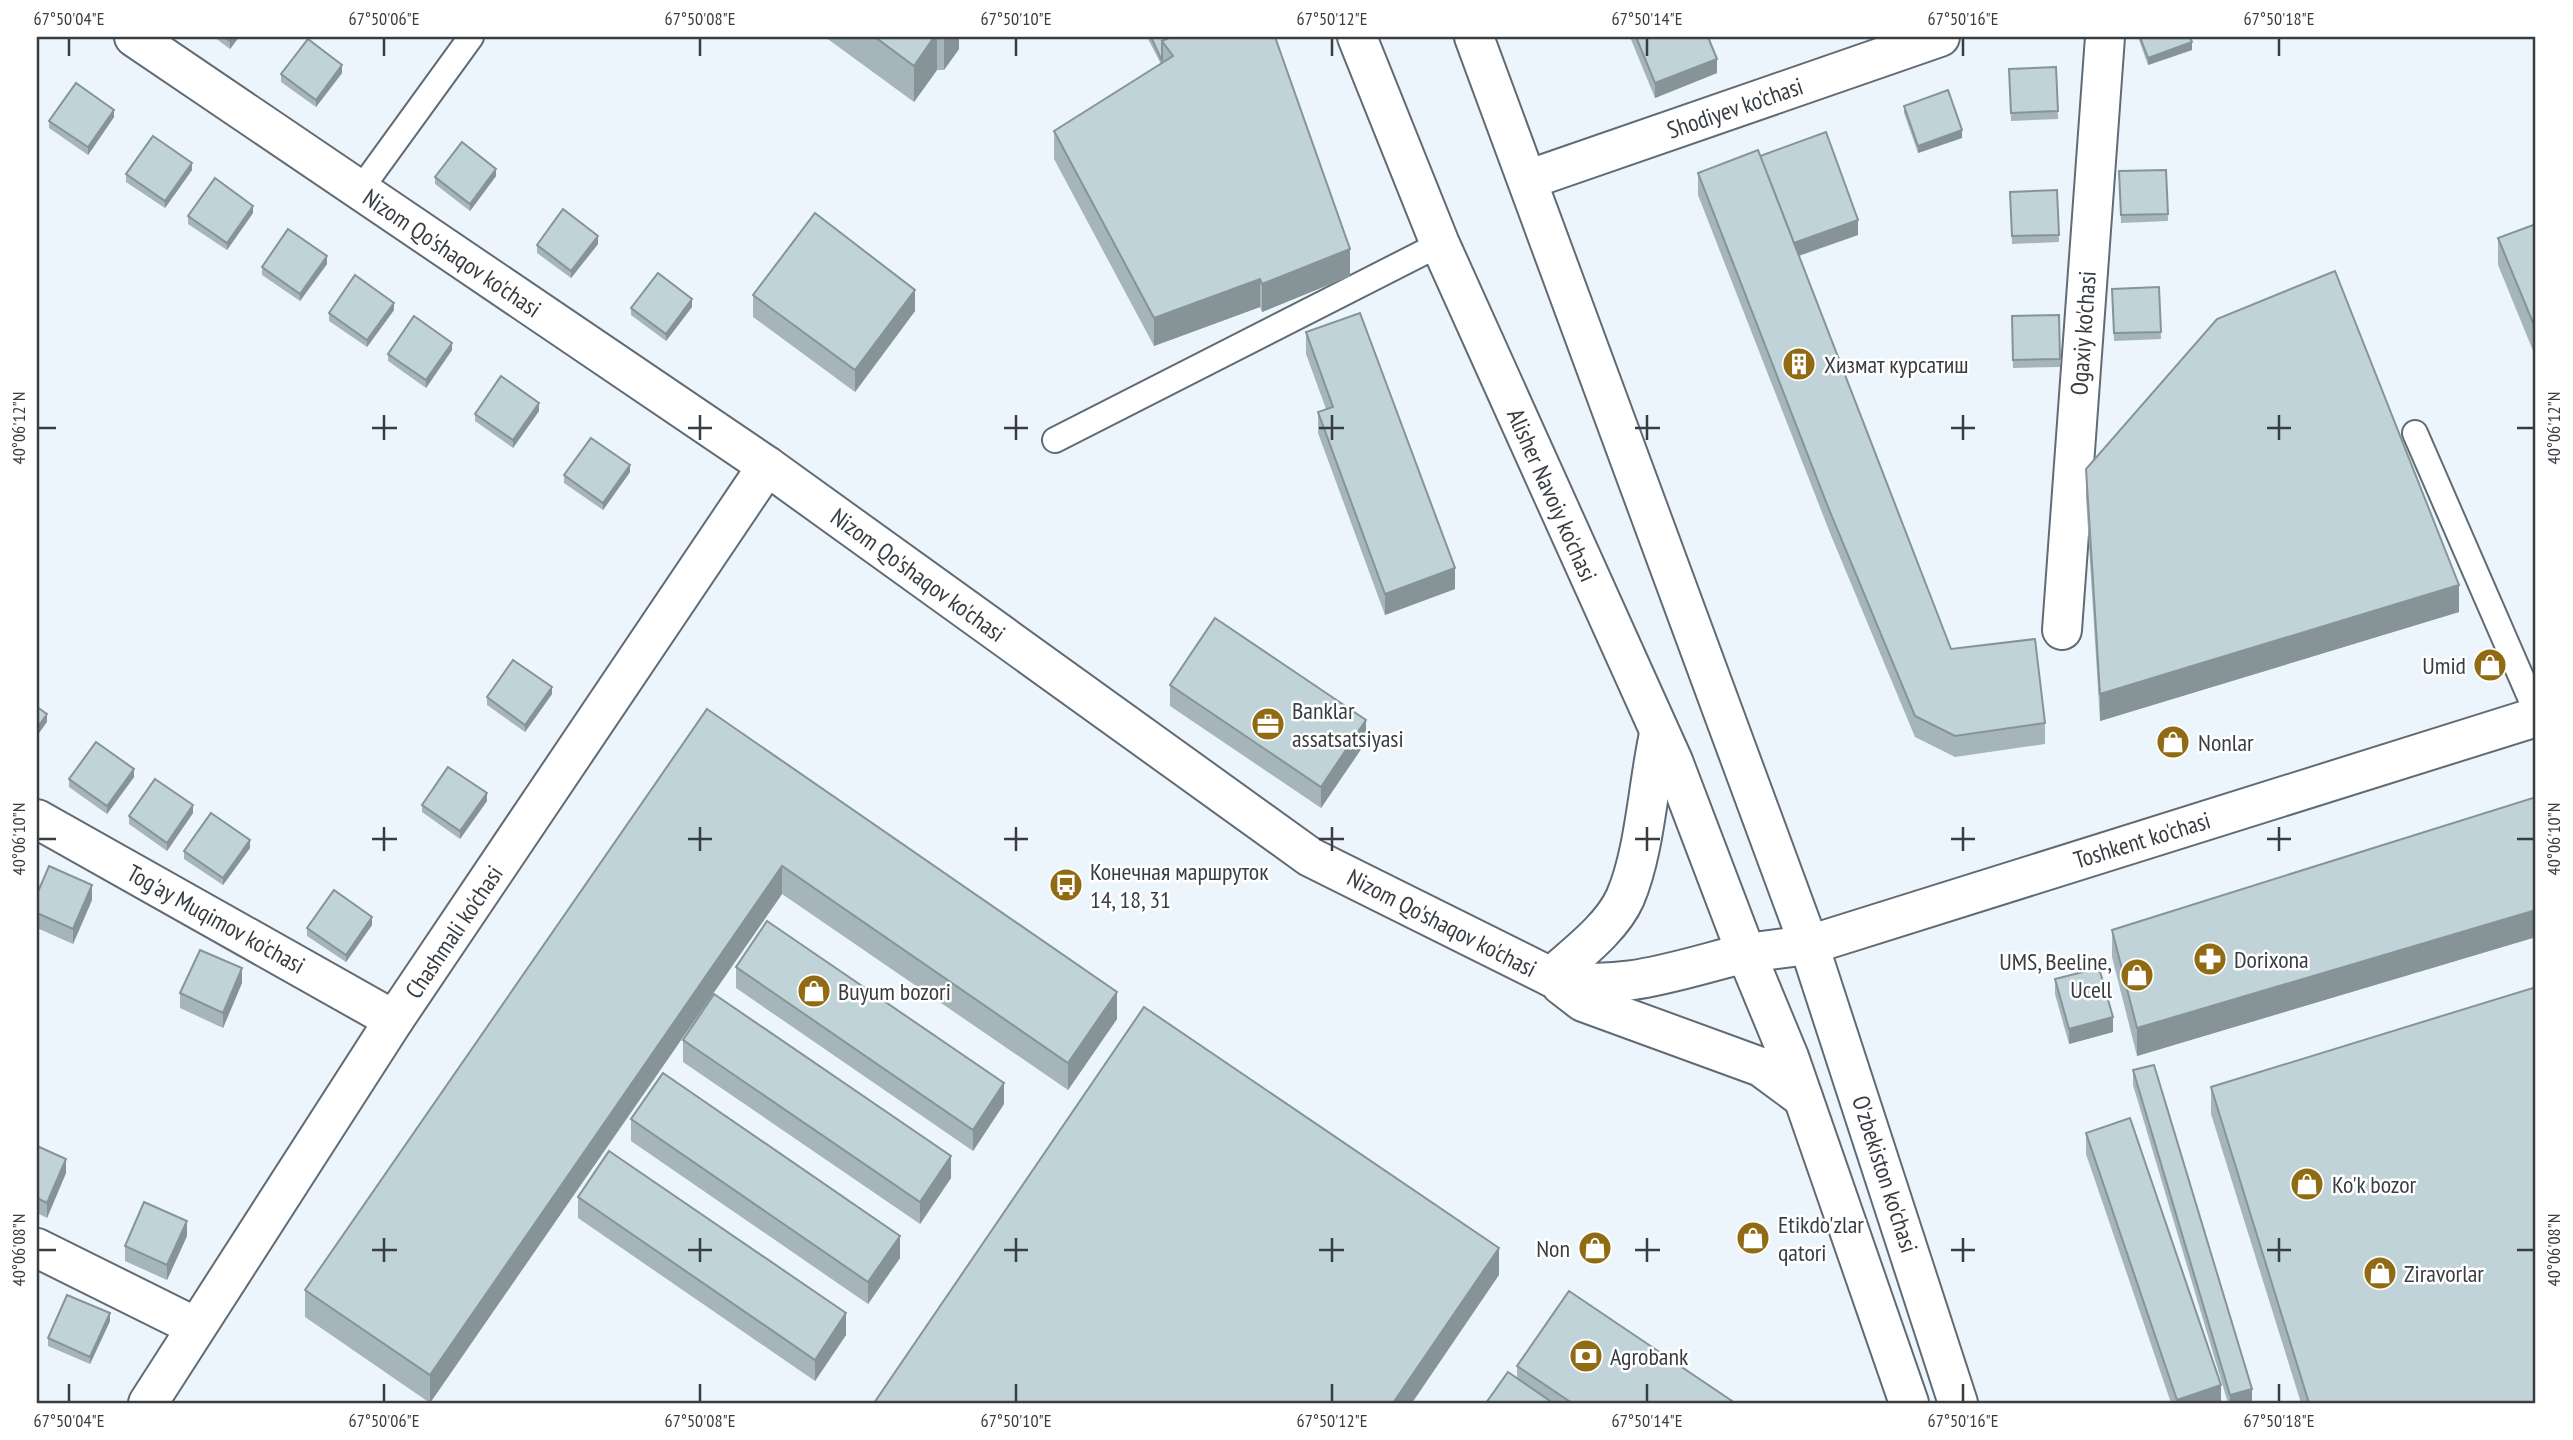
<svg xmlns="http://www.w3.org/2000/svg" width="2573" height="1440" font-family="'PT Sans Narrow',sans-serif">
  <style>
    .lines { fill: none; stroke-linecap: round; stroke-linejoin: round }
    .service-casing { stroke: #606b76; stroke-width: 28 }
    .minor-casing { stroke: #606b76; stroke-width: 42 }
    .secondary-casing { stroke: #606b76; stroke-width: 42 }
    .primary-casing { stroke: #606b76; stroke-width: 42 }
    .service { stroke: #fff; stroke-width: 24 }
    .minor { stroke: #fff; stroke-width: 38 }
    .secondary { stroke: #fff; stroke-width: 38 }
    .primary { stroke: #fff; stroke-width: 38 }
    .wall { fill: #a5b5ba }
    .shaded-wall { fill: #869497 }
    .building { fill: #c0d3d8; stroke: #869497; stroke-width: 2 }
    .ticks { fill: none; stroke: #383d42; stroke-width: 2.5 }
    .labels { text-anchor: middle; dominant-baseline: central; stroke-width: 5; stroke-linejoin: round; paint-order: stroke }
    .street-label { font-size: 24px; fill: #383d42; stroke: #fff }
    .poi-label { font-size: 24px; fill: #383d42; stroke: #fff; text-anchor: start }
    .neatline { fill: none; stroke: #383d42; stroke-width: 2.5 }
    .ticks-label { font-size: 18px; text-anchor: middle; fill: #383d42 }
  </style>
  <rect width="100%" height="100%" fill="#edf5fc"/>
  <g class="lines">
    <defs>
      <g id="service">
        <path d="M360 190 471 37"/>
        <path d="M2415 433 2536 711"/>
        <path d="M1055 440 1440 244"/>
      </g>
      <g id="minor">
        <path d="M1530 179 1940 37"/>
        <path d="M2062 630 2105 37"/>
        <path d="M37 819 394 1020"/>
        <path d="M37 1248 196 1327"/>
        <path d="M148 1403 394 1020 767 466"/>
      </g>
      <g id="secondary">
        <path d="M134 37 767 466 1310 857 1551 977C1618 994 1680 969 1746 953L1789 1057 1909 1403"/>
        <path d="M1809 945 1958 1403"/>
        <path d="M1561 985 1583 1002 1761 1067 1803 1098"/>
      </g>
      <g id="primary">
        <path d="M1357 37 1440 244 1673 761 1746 953 1809 945 2536 717"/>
        <path d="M1474 37 1809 945"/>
        <path d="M1551 977C1575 955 1611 929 1625 898 1645 852 1648 784 1659 734"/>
      </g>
    </defs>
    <use href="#service" class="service-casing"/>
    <use href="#minor" class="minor-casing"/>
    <use href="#secondary" class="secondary-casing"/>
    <use href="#primary" class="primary-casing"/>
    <use href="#service" class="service"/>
    <use href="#minor" class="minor"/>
    <use href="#secondary" class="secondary"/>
    <use href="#primary" class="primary"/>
  </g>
  <g class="wall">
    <path d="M214 37H239L230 49Z"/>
    <path d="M825 37H959V49L944 70H937L914 102Z"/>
    <path d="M1147 37H1275L1350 276 1262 312 1260 307 1154 346 1054 159V131L1161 64Z"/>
    <path d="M1630 37H1708L1717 73 1655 98Z"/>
    <path d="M2138 37H2190L2192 50 2148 65Z"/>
    <path d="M2056 67 2058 119 2011 121 2009 69Z"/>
    <path d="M342 73 316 107 281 82V74Z"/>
    <path d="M1904 106 1962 138 1918 153 1904 113Z"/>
    <path d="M114 117 88 155 49 128V121Z"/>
    <path d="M1760 156 1858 235 1799 256 1951 649 2045 723V744L1955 757 1915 737 1830 533 1698 195V173Z"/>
    <path d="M192 170 165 208 126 182V174Z"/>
    <path d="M2166 170 2168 221 2121 223 2119 171Z"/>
    <path d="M496 176 470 211 435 184V177Z"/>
    <path d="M2057 190 2059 242 2012 244 2010 192Z"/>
    <path d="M253 213 227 250 188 224V216Z"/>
    <path d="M2536 224V358L2498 265V238Z"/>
    <path d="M598 244 571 278 537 253V245Z"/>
    <path d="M327 264 300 301 262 275V267Z"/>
    <path d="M2159 287 2161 339 2114 341 2112 289Z"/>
    <path d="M753 295 915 311 855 392 753 317Z"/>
    <path d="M692 307 666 341 631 315V308Z"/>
    <path d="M394 310 367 347 329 321V313Z"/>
    <path d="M2012 316 2060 359V367L2013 368Z"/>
    <path d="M1306 332 1455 589 1385 615 1318 433V412L1326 409 1306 354Z"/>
    <path d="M452 350 426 388 388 361V354Z"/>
    <path d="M539 411 513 448 475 421V414Z"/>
    <path d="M2086 469 2459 612 2100 721 2086 497Z"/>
    <path d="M630 472 603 510 564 483V475Z"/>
    <path d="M1170 685 1366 742 1321 808 1170 706Z"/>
    <path d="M552 694 525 732 487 705V697Z"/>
    <path d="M707 709 1117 1019 1068 1090 782 894 430 1403 305 1317V1290Z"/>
    <path d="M134 777 107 814 69 787V779Z"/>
    <path d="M2536 797V937L2137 1056 2112 957V930Z"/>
    <path d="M487 801 460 839 422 812V805Z"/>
    <path d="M193 813 167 851 129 824V816Z"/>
    <path d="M250 848 223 885 184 859V851Z"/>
    <path d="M37 894 92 900 73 944 37 928Z"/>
    <path d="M372 925 346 962 307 936V928Z"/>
    <path d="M736 967 1004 1104 973 1151 736 988Z"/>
    <path d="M2055 979 2113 1032 2069 1044 2055 994Z"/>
    <path d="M242 983 223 1028 180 1008V993Z"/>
    <path d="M683 1040 951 1178 920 1224 683 1062Z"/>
    <path d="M2133 1070 2252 1403H2228L2133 1085Z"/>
    <path d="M2211 1087 2536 1403H2301L2211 1114Z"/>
    <path d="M631 1119 900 1258 868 1304 631 1141Z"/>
    <path d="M2086 1133 2221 1403H2171L2086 1154Z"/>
    <path d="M37 1146 66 1173 47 1218 37 1213Z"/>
    <path d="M578 1197 846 1335 815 1381 578 1218Z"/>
    <path d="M187 1236 167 1280 125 1261V1246Z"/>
    <path d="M110 1321 90 1364 48 1346V1338Z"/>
    <path d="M1517 1366 1735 1403H1486L1517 1378Z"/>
  </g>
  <g class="shaded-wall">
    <path d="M233 37H239L230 49V41Z"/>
    <path d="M934 37H937V70L914 102V66Z"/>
    <path d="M944 37H959V49L944 70Z"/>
    <path d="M2192 42V50L2148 65V58Z"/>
    <path d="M1717 59V73L1655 98V83Z"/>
    <path d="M342 65V73L316 107V100Z"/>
    <path d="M114 110V117L88 155V147Z"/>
    <path d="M1962 130V138L1918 153V146Z"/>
    <path d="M192 163V170L165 208V201Z"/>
    <path d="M496 169V176L470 211V204Z"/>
    <path d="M253 206V213L227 250V243Z"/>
    <path d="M1858 220V235L1792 258V244Z"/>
    <path d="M598 236V244L571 278V271Z"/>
    <path d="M1350 249V276L1262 312V284Z"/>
    <path d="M327 256V264L300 301V294Z"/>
    <path d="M1260 279V307L1154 346V318Z"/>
    <path d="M915 290V311L855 392V370Z"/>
    <path d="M692 299V307L666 341V334Z"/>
    <path d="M394 303V310L367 347V340Z"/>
    <path d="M452 343V350L426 388V380Z"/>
    <path d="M539 403V411L513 448V440Z"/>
    <path d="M630 465V472L603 510V503Z"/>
    <path d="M1455 568V589L1385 615V594Z"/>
    <path d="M2459 585V612L2100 721V694Z"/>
    <path d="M552 687V694L525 732V725Z"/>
    <path d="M47 714V722L37 736V728Z"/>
    <path d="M1366 720V742L1321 808V787Z"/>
    <path d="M134 769V777L107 814V806Z"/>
    <path d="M487 793V801L460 839V831Z"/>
    <path d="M193 805V813L167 851V843Z"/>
    <path d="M250 840V848L223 885V878Z"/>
    <path d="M782 866V894L430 1403V1375Z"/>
    <path d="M92 885V900L73 944V929Z"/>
    <path d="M2536 910V937L2137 1056V1028Z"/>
    <path d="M372 917V925L346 962V955Z"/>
    <path d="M242 968V983L223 1028V1013Z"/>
    <path d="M1117 992V1019L1068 1090V1063Z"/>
    <path d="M2113 1017V1032L2069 1044V1029Z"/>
    <path d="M1004 1083V1104L973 1151V1130Z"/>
    <path d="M951 1156V1178L920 1224V1202Z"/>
    <path d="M66 1159V1173L47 1218V1203Z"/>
    <path d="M187 1221V1236L167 1280V1265Z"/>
    <path d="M900 1236V1258L868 1304V1282Z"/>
    <path d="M1499 1248V1275L1412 1403H1393Z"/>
    <path d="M110 1313V1321L90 1364V1357Z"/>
    <path d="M846 1313V1335L815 1381V1360Z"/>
    <path d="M2221 1385V1403H2177V1400Z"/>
    <path d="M2252 1389V1403H2230V1395Z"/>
  </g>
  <g class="building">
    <path d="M224 37H233L230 41Z"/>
    <path d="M875 37H934L914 66Z"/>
    <path d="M1151 37H1171L1162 41V61Z"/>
    <path d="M1171 37H1275L1350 249 1262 284 1260 279 1154 318 1054 131 1173 56 1162 41Z"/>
    <path d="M1636 37H1708L1717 59 1655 83Z"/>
    <path d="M2140 37H2190L2192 42 2148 58Z"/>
    <path d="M308 39 342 65 316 100 281 74Z"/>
    <path d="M2056 67 2058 111 2011 113 2009 69Z"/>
    <path d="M76 83 114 110 88 147 49 121Z"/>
    <path d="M1948 90 1962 130 1918 146 1904 106Z"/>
    <path d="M1826 132 1858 220 1794 243 1760 156Z"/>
    <path d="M153 136 192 163 165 201 126 174Z"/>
    <path d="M462 142 496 169 470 204 435 177Z"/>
    <path d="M1758 150 1951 649 2035 639 2045 723 1955 736 1915 716 1830 512 1698 173Z"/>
    <path d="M2166 170 2168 214 2121 215 2119 171Z"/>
    <path d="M215 178 253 206 227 243 188 216Z"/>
    <path d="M2057 190 2059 235 2012 236 2010 192Z"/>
    <path d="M563 209 598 236 571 271 537 245Z"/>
    <path d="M815 213 915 290 855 370 753 295Z"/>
    <path d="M2536 224V330L2498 238Z"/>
    <path d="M288 229 327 256 300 294 262 267Z"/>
    <path d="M2335 271 2459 585 2100 694 2086 469 2217 319Z"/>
    <path d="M658 273 692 299 666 334 631 308Z"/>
    <path d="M355 275 394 303 367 340 329 313Z"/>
    <path d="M2159 287 2161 332 2114 333 2112 289Z"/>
    <path d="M1360 313 1455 568 1385 594 1318 412 1333 407 1306 332Z"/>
    <path d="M2059 315 2060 359 2013 360 2012 316Z"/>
    <path d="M414 316 452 343 426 380 388 354Z"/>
    <path d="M501 376 539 403 513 440 475 414Z"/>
    <path d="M591 438 630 465 603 503 564 475Z"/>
    <path d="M1215 618 1366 720 1321 787 1170 685Z"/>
    <path d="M513 660 552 687 525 725 487 697Z"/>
    <path d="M37 707 47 714 37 728Z"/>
    <path d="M707 709 1117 992 1068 1063 782 866 430 1375 305 1290Z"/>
    <path d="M96 742 134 769 107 806 69 779Z"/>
    <path d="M448 767 487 793 460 831 422 805Z"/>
    <path d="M155 779 193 805 167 843 129 816Z"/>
    <path d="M2536 797V910L2137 1028 2112 930Z"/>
    <path d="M211 813 250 840 223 878 184 851Z"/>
    <path d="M49 866 92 885 73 929 37 913V894Z"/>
    <path d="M334 890 372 917 346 955 307 928Z"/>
    <path d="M767 921 1004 1083 973 1130 736 967Z"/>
    <path d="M200 950 242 968 223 1013 180 993Z"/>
    <path d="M2099 968 2113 1017 2069 1029 2055 979Z"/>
    <path d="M2536 987V1403H2309L2211 1087Z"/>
    <path d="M714 994 951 1156 920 1202 683 1040Z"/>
    <path d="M1144 1007 1499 1248 1393 1403H874Z"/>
    <path d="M2154 1065 2252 1389 2230 1395 2133 1070Z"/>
    <path d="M663 1073 900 1236 868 1282 631 1119Z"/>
    <path d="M2130 1118 2221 1385 2177 1400 2086 1133Z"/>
    <path d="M37 1146 66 1159 47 1203 37 1198Z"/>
    <path d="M609 1151 846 1313 815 1360 578 1197Z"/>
    <path d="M144 1202 187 1221 167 1265 125 1246Z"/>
    <path d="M1569 1291 1735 1403H1572L1517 1366Z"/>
    <path d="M67 1295 110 1313 90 1357 48 1338Z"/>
    <path d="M1508 1372 1553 1403H1486Z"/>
  </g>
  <path class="ticks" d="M69 38V56M384 38V56M700 38V56M1016 38V56M1332 38V56M1647 38V56M1963 38V56M2279 38V56M384 415V440M700 415V440M1016 415V440M1332 415V440M1647 415V440M1963 415V440M2279 415V440M38 428H56M372 428H397M688 428H712M1004 428H1028M1319 428H1344M1635 428H1660M1951 428H1975M2267 428H2291M2517 428H2534M384 827V851M700 827V851M1016 827V851M1332 827V851M1647 827V851M1963 827V851M2279 827V851M38 839H56M372 839H397M688 839H712M1004 839H1028M1319 839H1344M1635 839H1660M1951 839H1975M2267 839H2291M2517 839H2534M384 1238V1262M700 1238V1262M1016 1238V1262M1332 1238V1262M1647 1238V1262M1963 1238V1262M2279 1238V1262M38 1250H56M372 1250H397M688 1250H712M1004 1250H1028M1319 1250H1344M1635 1250H1660M1951 1250H1975M2267 1250H2291M2517 1250H2534M69 1384V1402M384 1384V1402M700 1384V1402M1016 1384V1402M1332 1384V1402M1647 1384V1402M1963 1384V1402M2279 1384V1402"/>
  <defs>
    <symbol id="building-disc" viewBox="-11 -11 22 22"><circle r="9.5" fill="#916b13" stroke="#fff"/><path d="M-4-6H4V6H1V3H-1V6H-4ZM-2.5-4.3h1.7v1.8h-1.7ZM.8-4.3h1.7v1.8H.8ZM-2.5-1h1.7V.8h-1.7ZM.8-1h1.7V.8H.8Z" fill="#fff"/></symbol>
    <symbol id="shop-disc" viewBox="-11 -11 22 22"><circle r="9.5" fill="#916b13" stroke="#fff"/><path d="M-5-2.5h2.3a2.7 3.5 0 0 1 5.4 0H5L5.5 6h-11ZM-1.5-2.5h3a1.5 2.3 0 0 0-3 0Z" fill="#fff"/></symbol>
    <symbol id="office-disc" viewBox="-11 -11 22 22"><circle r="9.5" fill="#916b13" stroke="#fff"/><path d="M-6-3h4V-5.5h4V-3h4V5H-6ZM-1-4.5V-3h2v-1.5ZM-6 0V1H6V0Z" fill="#fff"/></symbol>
    <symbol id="bus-disc" viewBox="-11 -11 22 22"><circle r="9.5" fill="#916b13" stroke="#fff"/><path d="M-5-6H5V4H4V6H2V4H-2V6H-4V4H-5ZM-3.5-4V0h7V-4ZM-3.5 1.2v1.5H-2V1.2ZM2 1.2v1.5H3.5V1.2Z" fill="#fff"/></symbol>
    <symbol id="pharmacy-disc" viewBox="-11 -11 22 22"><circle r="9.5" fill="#916b13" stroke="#fff"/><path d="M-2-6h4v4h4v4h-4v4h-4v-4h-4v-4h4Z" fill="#fff"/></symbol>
    <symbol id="bank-disc" viewBox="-11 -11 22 22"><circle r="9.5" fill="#916b13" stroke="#fff"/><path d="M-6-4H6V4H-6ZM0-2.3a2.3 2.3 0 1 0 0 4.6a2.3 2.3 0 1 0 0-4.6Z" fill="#fff"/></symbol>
  </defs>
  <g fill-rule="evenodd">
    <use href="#building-disc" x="1780" y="345" width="38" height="38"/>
    <use href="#shop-disc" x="2471" y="646" width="38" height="38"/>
    <use href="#office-disc" x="1249" y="705" width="38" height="38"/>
    <use href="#shop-disc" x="2154" y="723" width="38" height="38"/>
    <use href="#bus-disc" x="1047" y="866" width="38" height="38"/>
    <use href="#pharmacy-disc" x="2191" y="940" width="38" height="38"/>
    <use href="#shop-disc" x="2118" y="956" width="38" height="38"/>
    <use href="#shop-disc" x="795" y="972" width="38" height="38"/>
    <use href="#shop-disc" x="2288" y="1165" width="38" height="38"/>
    <use href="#shop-disc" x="1734" y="1219" width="38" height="38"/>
    <use href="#shop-disc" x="1576" y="1229" width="38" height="38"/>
    <use href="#shop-disc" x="2361" y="1254" width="38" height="38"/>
    <use href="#bank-disc" x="1567" y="1337" width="38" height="38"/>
  </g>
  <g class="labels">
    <g class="street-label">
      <text transform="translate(1735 108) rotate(-19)">Shodiyev ko'chasi</text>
      <text transform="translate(452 253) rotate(34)">Nizom Qo'shaqov ko'chasi</text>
      <text transform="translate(2083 333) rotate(-86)">Ogaxiy ko'chasi</text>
      <text transform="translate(1552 495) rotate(66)">Alisher Navoiy ko'chasi</text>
      <text transform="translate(918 575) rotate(36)">Nizom Qo'shaqov ko'chasi</text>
      <text transform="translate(2142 840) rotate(-17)">Toshkent ko'chasi</text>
      <text transform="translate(216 919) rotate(29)">Tog'ay Muqimov ko'chasi</text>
      <text transform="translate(1442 923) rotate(27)">Nizom Qo'shaqov ko'chasi</text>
      <text transform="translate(454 932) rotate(-56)">Chashmali ko'chasi</text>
      <text transform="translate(1885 1174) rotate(72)">O'zbekiston ko'chasi</text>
    </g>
    <g class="poi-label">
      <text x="1824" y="364">Хизмат курсатиш</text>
      <text x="2466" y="665" text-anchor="end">Umid</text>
      <text x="1292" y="710">Banklar<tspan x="1292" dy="28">assatsatsiyasi</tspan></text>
      <text x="2198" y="742">Nonlar</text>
      <text x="1090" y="871">Конечная маршруток<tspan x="1090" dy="28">14, 18, 31</tspan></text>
      <text x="2234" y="959">Dorixona</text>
      <text x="2112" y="961" text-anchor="end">UMS, Beeline,<tspan x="2112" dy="28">Ucell</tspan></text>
      <text x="838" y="991">Buyum bozori</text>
      <text x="2332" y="1184">Ko'k bozor</text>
      <text x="1778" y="1224">Etikdo'zlar<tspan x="1778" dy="28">qatori</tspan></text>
      <text x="1570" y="1248" text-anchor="end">Non</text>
      <text x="2404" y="1273">Ziravorlar</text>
      <text x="1610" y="1356">Agrobank</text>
    </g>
  </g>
  <rect width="2573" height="1440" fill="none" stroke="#ffffff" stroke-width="77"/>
  <rect x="38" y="38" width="2496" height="1364" class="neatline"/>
  <g class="ticks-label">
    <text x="69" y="25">67°50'04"E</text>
    <text x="384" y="25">67°50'06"E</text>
    <text x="700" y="25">67°50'08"E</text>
    <text x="1016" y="25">67°50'10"E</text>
    <text x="1332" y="25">67°50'12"E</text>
    <text x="1647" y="25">67°50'14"E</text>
    <text x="1963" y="25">67°50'16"E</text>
    <text x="2279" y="25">67°50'18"E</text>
    <text transform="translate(19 428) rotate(-90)" y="6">40°06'12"N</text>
    <text transform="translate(2554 428) rotate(-90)" y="6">40°06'12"N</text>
    <text transform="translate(19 839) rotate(-90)" y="6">40°06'10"N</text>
    <text transform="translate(2554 839) rotate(-90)" y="6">40°06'10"N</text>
    <text transform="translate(19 1250) rotate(-90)" y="6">40°06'08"N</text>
    <text transform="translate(2554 1250) rotate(-90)" y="6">40°06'08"N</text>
    <text x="69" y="1427">67°50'04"E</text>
    <text x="384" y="1427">67°50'06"E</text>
    <text x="700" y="1427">67°50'08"E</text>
    <text x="1016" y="1427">67°50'10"E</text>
    <text x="1332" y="1427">67°50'12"E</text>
    <text x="1647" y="1427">67°50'14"E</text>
    <text x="1963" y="1427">67°50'16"E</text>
    <text x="2279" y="1427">67°50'18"E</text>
  </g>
</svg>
